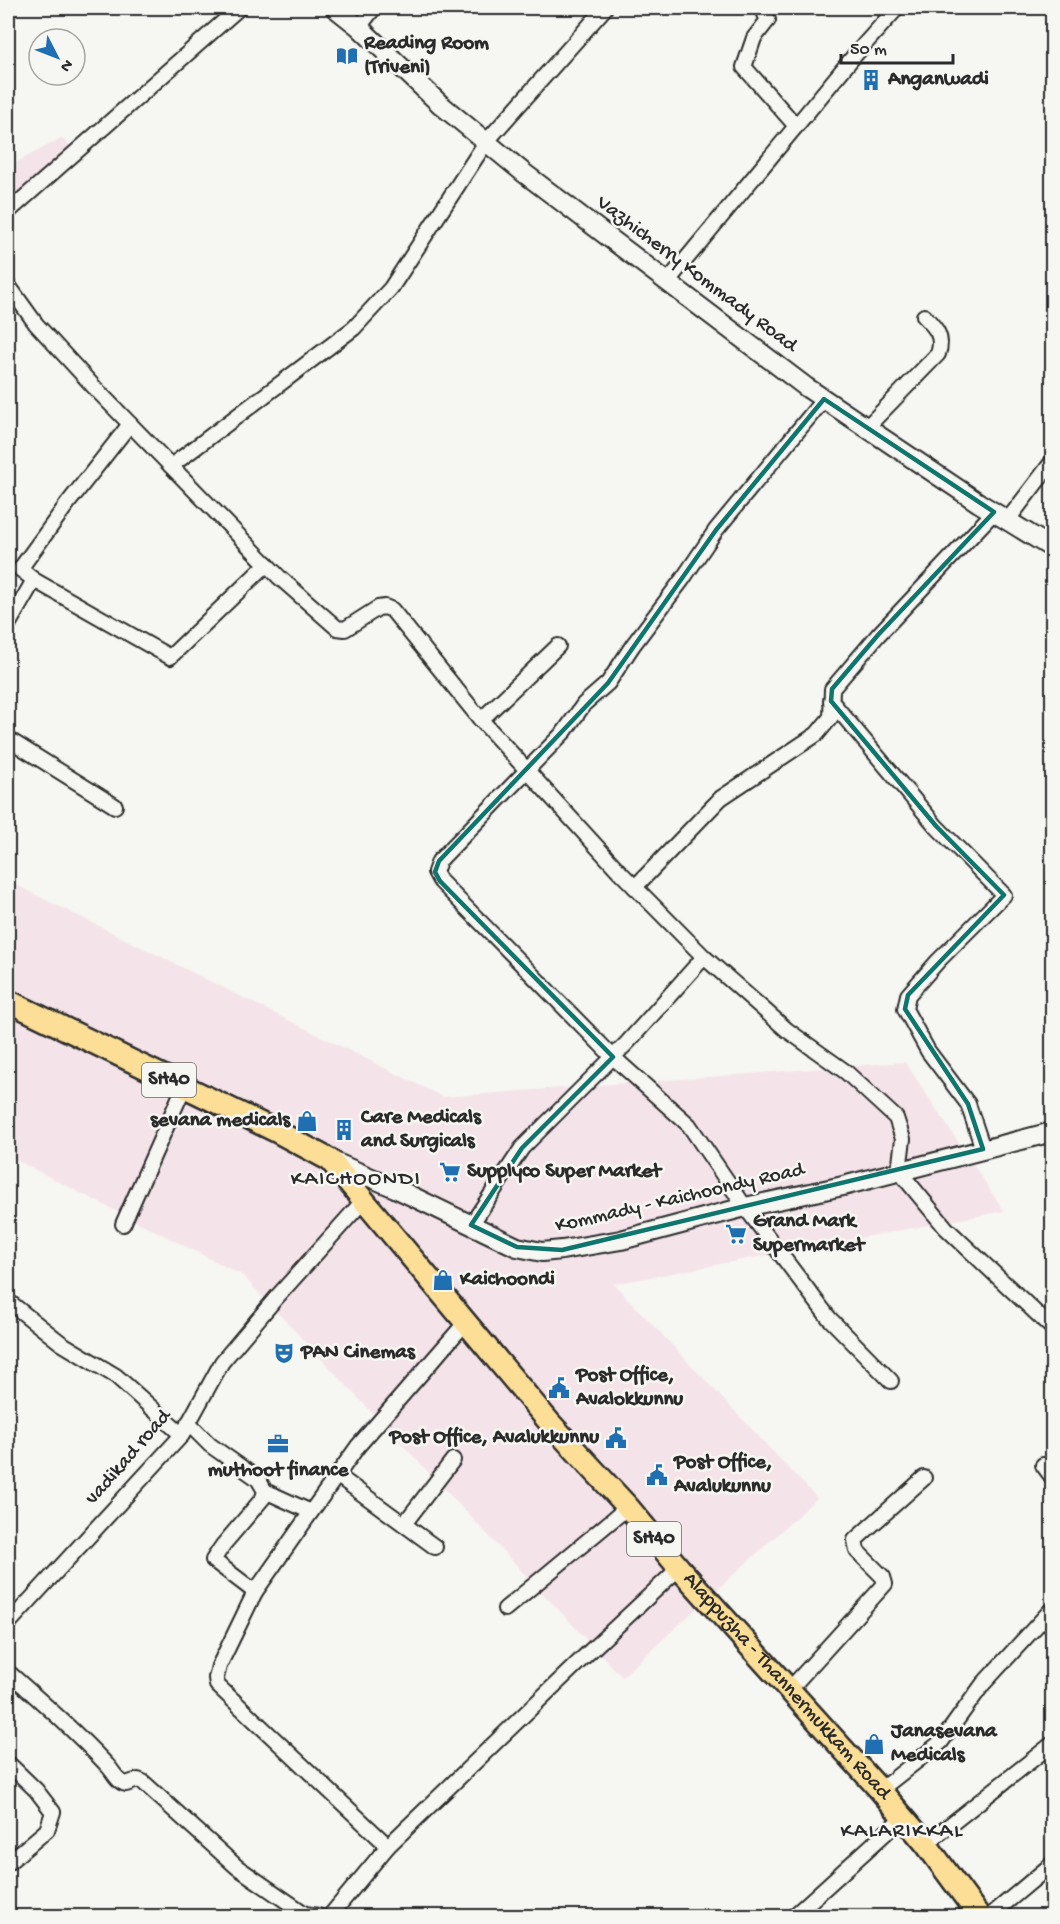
<svg xmlns="http://www.w3.org/2000/svg" width="1060" height="1924" font-family="'Gochi Hand',sans-serif">
  <style>
    .built { fill: #f4e4ea }
    .lines { fill: none; stroke-linecap: round; stroke-linejoin: round }
    .minor-casing { stroke: #2b2b2b; stroke-width: 18 }
    .secondary-casing { stroke: #2b2b2b; stroke-width: 22 }
    .primary-casing { stroke: #2b2b2b; stroke-width: 26 }
    .minor { stroke: #f6f6f2; stroke-width: 14 }
    .secondary { stroke: #f6f6f2; stroke-width: 18 }
    .primary { stroke: #fcde96; stroke-width: 21 }
    .marked { fill: none; stroke: #0f766e; stroke-width: 4.5; stroke-linejoin: round }
    .labels { text-anchor: middle; dominant-baseline: central; stroke-width: 5; stroke-linejoin: round; paint-order: stroke }
    .shield { fill: #f6f6f2; stroke: #686867; stroke-width: 1.5 }
    .shield-label { font-size: 20px; font-weight: bold; fill: #2b2b2b }
    .poi-label { font-size: 21px; font-weight: bold; fill: #2b2b2b; stroke: #f6f6f2; text-anchor: start }
    .street-label { font-size: 21px; fill: #2b2b2b; stroke: #f6f6f2 }
    .neighbourhood-label { font-size: 22px; letter-spacing: 1.5px; fill: #2b2b2b; stroke: #f6f6f2 }
  </style>
  <rect width="100%" height="100%" fill="#f6f6f2"/>
  <filter id="ink" filterUnits="userSpaceOnUse"><feTurbulence type="fractalNoise" baseFrequency=".0167" numOctaves="2"/><feDisplacementMap in="SourceGraphic" scale="12" xChannelSelector="R" yChannelSelector="G"/><feConvolveMatrix kernelMatrix="1 2 1 2 8 2 1 2 1" color-interpolation-filters="sRGB"/></filter>
  <g filter="url(#ink)">
    <g class="built">
      <path d="M61 138 78 152 8 216V167Z"/>
      <path d="M8 881 443 1097 905 1062 1004 1211 614 1284 817 1498 622 1677 242 1275 8 1156Z"/>
    </g>
    <g class="lines">
      <defs>
        <g id="minor">
          <path d="M762 8 768 20 754 38 744 67 796 126"/>
          <path d="M359 27 374 8"/>
          <path d="M8 212 239 8"/>
          <path d="M668 281 854 56 897 8"/>
          <path d="M8 285 36 324 94 387 279 577 337 628 345 629 378 608 385 607 392 610 481 720 619 871 704 957 787 1030 846 1072 896 1118 903 1139 899 1171 946 1228 1052 1328"/>
          <path d="M824 399 716 530 682 580 633 645 608 683 584 704 565 731 439 861 435 872 440 881 613 1057 689 1125 745 1207 829 1318 891 1381"/>
          <path d="M130 424 68 503 20 569 34 580 170 657 267 564"/>
          <path d="M867 427 938 354C944 337 936 328 924 316"/>
          <path d="M171 466 354 328 391 288 486 142 605 8"/>
          <path d="M1007 521 1052 462"/>
          <path d="M8 625 34 580"/>
          <path d="M831 701 936 826 1004 895 938 961 908 995 905 1009 928 1051 968 1104 983 1149"/>
          <path d="M481 720 558 646"/>
          <path d="M8 739 115 806"/>
          <path d="M635 887 721 798 817 734 831 717 832 689 878 635 994 512"/>
          <path d="M123 1224 184 1087"/>
          <path d="M471 1225 522 1148 627 1043 704 957"/>
          <path d="M8 1301 61 1343 116 1376 182 1435"/>
          <path d="M188 1423 210 1445 258 1479 265 1491 263 1498 223 1545 213 1560 255 1592"/>
          <path d="M1043 1465 1052 1477"/>
          <path d="M338 1476 435 1547"/>
          <path d="M265 1491 311 1512"/>
          <path d="M404 1524 453 1460"/>
          <path d="M505 1609 628 1507"/>
          <path d="M8 1624 182 1435 222 1362 276 1298 364 1200"/>
          <path d="M8 1672C42 1702 76 1732 107 1765 114 1772 117 1782 126 1784L138 1780 143 1782 237 1867 305 1914 318 1916"/>
          <path d="M789 1690 885 1584 883 1577 857 1551 855 1540 924 1478"/>
          <path d="M8 1763 36 1790 53 1812 47 1830 8 1863"/>
          <path d="M880 1790 941 1742 983 1684 1052 1609"/>
          <path d="M926 1844 1052 1744"/>
          <path d="M388 1846 217 1685 216 1678 219 1666 255 1592 311 1512 358 1446 466 1322"/>
          <path d="M330 1916 388 1846 586 1655 679 1568"/>
          <path d="M794 1916 903 1817"/>
          <path d="M990 1916 1052 1864"/>
        </g>
        <g id="secondary">
          <path d="M335 8 359 27 440 104 524 173 806 387 979 503 1052 548"/>
          <path d="M330 1160 395 1188 517 1247 542 1252 562 1250 621 1240 745 1207 843 1186 1052 1132"/>
        </g>
        <g id="primary">
          <path id="s1" d="M8 1001 276 1131 330 1160 550 1423 628 1507 679 1568 880 1790 926 1844 979 1916"/>
        </g>
      </defs>
      <use href="#minor" class="minor-casing"/>
      <use href="#secondary" class="secondary-casing"/>
      <use href="#primary" class="primary-casing"/>
      <use href="#minor" class="minor"/>
      <use href="#secondary" class="secondary"/>
      <use href="#primary" class="primary"/>
    </g>
  </g>
  <path class="marked" d="M824 399 994 512 878 635 832 689 831 701 936 826 1004 895 908 995 905 1009 968 1104 983 1149 562 1250 517 1247 471 1225 522 1148 613 1057 440 881 435 872 439 861 608 683 716 530Z"/>
  <defs>
    <symbol id="library-bare" viewBox="-9 -9 18 18"><path d="M-6-4Q-3-5.5-.7-3.5V5Q-3 3-6 4ZM6-4Q3-5.5 .7-3.5V5Q3 3 6 4Z" fill="#1f6fb2" stroke="#f6f6f2" stroke-width="2.5" paint-order="stroke"/></symbol>
    <symbol id="building-bare" viewBox="-9 -9 18 18"><path d="M-4-6H4V6H1V3H-1V6H-4ZM-2.5-4.3h1.7v1.8h-1.7ZM.8-4.3h1.7v1.8H.8ZM-2.5-1h1.7V.8h-1.7ZM.8-1h1.7V.8H.8Z" fill="#1f6fb2" stroke="#f6f6f2" stroke-width="2.5" paint-order="stroke"/></symbol>
    <symbol id="shop-bare" viewBox="-9 -9 18 18"><path d="M-5-2.5h2.3a2.7 3.5 0 0 1 5.4 0H5L5.5 6h-11ZM-1.5-2.5h3a1.5 2.3 0 0 0-3 0Z" fill="#1f6fb2" stroke="#f6f6f2" stroke-width="2.5" paint-order="stroke"/></symbol>
    <symbol id="supermarket-bare" viewBox="-9 -9 18 18"><path d="M-6-5.5h2.5l.6 2H6L4.5 2H-2.5L-4.4-4H-6ZM-1.5 3.2a1.3 1.3 0 1 0 .1 0ZM3 3.2a1.3 1.3 0 1 0 .1 0Z" fill="#1f6fb2" stroke="#f6f6f2" stroke-width="2.5" paint-order="stroke"/></symbol>
    <symbol id="theatre-bare" viewBox="-9 -9 18 18"><path d="M-5-5.5Q0-4 5-5.5V0Q5 5 0 6Q-5 5-5 0ZM-3.3-2.5H-1v1.5H-3.3ZM1-2.5H3.3v1.5H1ZM-2.8 1Q0 5.5 2.8 1Z" fill="#1f6fb2" stroke="#f6f6f2" stroke-width="2.5" paint-order="stroke"/></symbol>
    <symbol id="civic-bare" viewBox="-9 -9 18 18"><path d="M-.6-6.5H3V-4.5H.6V-3L4-1V1h2V6H-6V1h2V-1L-.6-3ZM-1.2 2.5V6h2.4V2.5Z" fill="#1f6fb2" stroke="#f6f6f2" stroke-width="2.5" paint-order="stroke"/></symbol>
    <symbol id="office-bare" viewBox="-9 -9 18 18"><path d="M-6-3h4V-5.5h4V-3h4V5H-6ZM-1-4.5V-3h2v-1.5ZM-6 0V1H6V0Z" fill="#1f6fb2" stroke="#f6f6f2" stroke-width="2.5" paint-order="stroke"/></symbol>
  </defs>
  <g fill-rule="evenodd">
    <use href="#library-bare" x="332" y="41" width="30" height="30"/>
    <use href="#building-bare" x="856" y="65" width="30" height="30"/>
    <use href="#shop-bare" x="292" y="1106" width="30" height="30"/>
    <use href="#building-bare" x="329" y="1115" width="30" height="30"/>
    <use href="#supermarket-bare" x="435" y="1157" width="30" height="30"/>
    <use href="#supermarket-bare" x="721" y="1219" width="30" height="30"/>
    <use href="#shop-bare" x="428" y="1265" width="30" height="30"/>
    <use href="#theatre-bare" x="269" y="1338" width="30" height="30"/>
    <use href="#civic-bare" x="544" y="1373" width="30" height="30"/>
    <use href="#civic-bare" x="601" y="1423" width="30" height="30"/>
    <use href="#office-bare" x="263" y="1429" width="30" height="30"/>
    <use href="#civic-bare" x="642" y="1460" width="30" height="30"/>
    <use href="#shop-bare" x="859" y="1729" width="30" height="30"/>
  </g>
  <g class="labels">
    <g class="shield">
      <rect x="142" y="1063" width="54" height="34" rx="4.5"/>
      <rect x="627" y="1522" width="54" height="34" rx="4.5"/>
    </g>
    <g class="shield-label">
      <text x="169" y="1080">SH40</text>
      <text x="654" y="1539">SH40</text>
    </g>
    <g class="poi-label">
      <text x="364" y="44">Reading Room<tspan x="364" dy="24">(Triveni)</tspan></text>
      <text x="888" y="80">Anganwadi</text>
      <text x="361" y="1118">Care Medicals<tspan x="361" dy="24">and Surgicals</tspan></text>
      <text x="290" y="1121" text-anchor="end">sevana medicals</text>
      <text x="467" y="1172">Supplyco Super Market</text>
      <text x="753" y="1222">Grand Mark<tspan x="753" dy="24">Supermarket</tspan></text>
      <text x="460" y="1280">Kaichoondi</text>
      <text x="301" y="1353">PAN Cinemas</text>
      <text x="576" y="1376">Post Office,<tspan x="576" dy="24">Avalokkunnu</tspan></text>
      <text x="599" y="1438" text-anchor="end">Post Office, Avalukkunnu</text>
      <text x="674" y="1463">Post Office,<tspan x="674" dy="24">Avalukunnu</tspan></text>
      <text x="278" y="1471" text-anchor="middle">muthoot finance</text>
      <text x="891" y="1732">Janasevana<tspan x="891" dy="24">Medicals</tspan></text>
    </g>
    <g class="street-label">
      <text transform="translate(696 275) rotate(37)">Vazhicherry Kommady Road</text>
      <text transform="translate(680 1199) rotate(-13)">Kommady - Kaichoondy Road</text>
      <text transform="translate(129 1458) rotate(-49)">vadikad road</text>
      <text stroke="none"><textPath href="#s1" startOffset="1056">Alappuzha - Thannermukkam Road</textPath></text>
    </g>
    <g class="neighbourhood-label">
      <text x="356" y="1180">KAICHOONDI</text>
      <text x="902" y="1832">KALARIKKAL</text>
    </g>
  </g>
  <rect width="1060" height="1924" fill="none" stroke="#f6f6f2" stroke-width="30"/>
  <rect x="15" y="15" width="1030" height="1894" fill="none" stroke="#2b2b2b" stroke-width="2" filter="url(#ink)"/>
  <g transform="translate(57 57) rotate(132)"><circle r="28" fill="#f6f6f2" stroke="#a5a5a2" stroke-width="1.5"/>
  <path d="M0-4.5L10 22L0 15L-10 22Z" fill="#1f6fb2"/>
  <text y="-9" font-size="16" font-weight="bold" text-anchor="middle" fill="#2b2b2b">N</text>
  </g>
  <path d="M841 54v9h112v-9" fill="none" stroke="#2b2b2b" stroke-width="3"/>
  <text x="850" y="54" font-size="18" fill="#2b2b2b" stroke="#f6f6f2" stroke-width="4.5" paint-order="stroke">50 m</text>
</svg>
